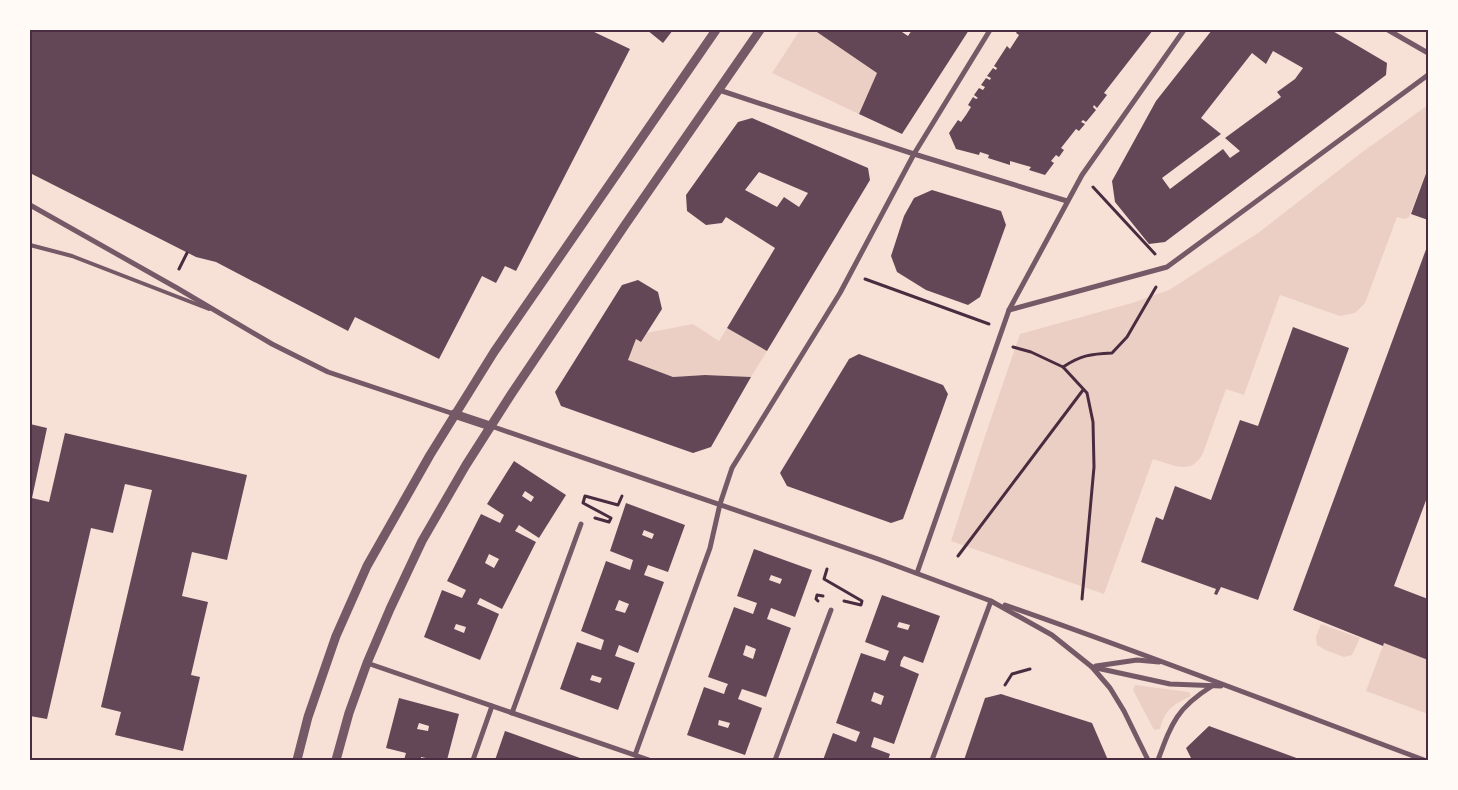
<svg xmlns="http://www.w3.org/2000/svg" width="1458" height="790" font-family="Montserrat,sans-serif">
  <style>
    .green { fill: #ebcfc5 }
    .building { fill: #644757; fill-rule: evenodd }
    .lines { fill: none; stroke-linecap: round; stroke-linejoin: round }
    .path { stroke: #4a2c40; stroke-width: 3 }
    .service { stroke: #755966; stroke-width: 4 }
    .minor { stroke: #755966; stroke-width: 5 }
    .tertiary { stroke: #755966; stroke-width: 9 }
    .neatline { fill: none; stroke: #4a2c40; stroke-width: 2 }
  </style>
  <rect width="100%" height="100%" fill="#f7e1d7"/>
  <g class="green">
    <path d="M800 30H814L877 73 859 114 772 73Z"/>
    <path d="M1428 105V167L1409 217 1405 219 1397 217 1365 303 1355 313 1340 316 1280 295 1244 395 1226 389 1203 453C1191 477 1172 464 1153 459L1104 594 951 541 985 436 1020 334 1132 303 1169 290 1258 233 1361 153Z"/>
    <path d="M693 324 719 341 727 328 767 351 751 377 705 375 673 377 628 360 636 339 641 342 646 333Z"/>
    <path d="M1321 624 1360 638 1352 655 1344 657 1325 650 1317 645 1316 637Z"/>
    <path d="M1384 643 1428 660V714L1366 691Z"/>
    <path d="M1135 685 1189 692 1191 696C1173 705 1165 709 1160 729L1154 730 1133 690Z"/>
  </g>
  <g class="building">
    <path d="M30 30H590L630 49 516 271 505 266 496 283 482 276 439 359 355 317 348 331 216 262 196 257 30 173Z"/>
    <path d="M647 30H673L663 43Z"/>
    <path d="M814 30H899L908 36 912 30H969L902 134 859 114 877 73Z"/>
    <path d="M1018 30H1153L1104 93 1107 95 1097 108 1094 105 1093 107 1096 110 1086 122 1083 120 1081 122 1085 124 1079 131 1076 129 1061 148 1064 150 1059 157 1056 155 1051 161 1054 163 1045 175 1029 170 1031 167 1010 161V165L988 158 989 155 980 152 979 155 956 149 949 133 958 120 961 122 966 115 971 107 968 105 973 97 976 99 978 98 974 95 979 88 983 90 985 87 981 85 986 78 990 80 991 78 987 76 993 68 996 70 997 68 994 66 1007 46 1010 49 1019 35 1016 33Z"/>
    <path d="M1212 30H1331L1387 63 1386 75 1165 242 1149 244 1115 202 1112 181 1156 101ZM1273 51 1303 68 1295 79 1277 92 1281 97 1225 138 1240 151 1230 158 1223 149 1170 189 1162 178 1221 134 1201 118 1252 53 1266 64Z"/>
    <path d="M752 118 868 168 870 180 767 351 727 328 775 248 726 217 722 223 706 225 687 211 686 195 738 122ZM759 172 808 193 799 207 784 197 777 207 745 190Z"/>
    <path d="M1428 168V220L1411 214Z"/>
    <path d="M932 190 1001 211 1006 225 980 297 968 305 926 290 897 272 891 256 904 216 914 198Z"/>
    <path d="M1428 244V495L1394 586 1428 599V660L1384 643 1383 646 1293 610Z"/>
    <path d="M638 280 658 292 662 309 641 342 636 339 628 360 673 377 705 375 751 377 711 447 693 453 673 446 561 406 555 392 622 285Z"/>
    <path d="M1293 327 1349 348 1258 600 1221 587 1217 595 1214 594 1216 589 1141 562 1156 517 1163 520 1175 486 1211 500 1240 420 1258 426Z"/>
    <path d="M859 354 943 385 948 394 903 519 891 523 787 486 780 473 849 359Z"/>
    <path d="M30 424 47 428 32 498 49 502 65 433 247 475 227 560 192 552 182 596 208 602 191 675 200 677 183 751 115 735 121 712 101 707 152 490 125 484 113 533 91 528 47 719 30 716Z"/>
    <path d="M514 461 566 495 539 538 519 525 515 531 536 542 502 609 480 598 477 604 499 614 480 660 424 637 442 590 462 598 466 590 447 581 481 514 500 523 504 515 487 504ZM525 491 534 497 531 502 522 496ZM489 554 499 559 494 568 485 563ZM456 624 466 627 464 633 454 629Z"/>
    <path d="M626 503 685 525 668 572 648 565 644 575 664 582 638 653 619 645 615 656 635 663 618 710 560 689 577 642 601 650 604 640 581 631 606 561 630 570 633 560 610 551ZM644 530 654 534 652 539 642 535ZM619 600 629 604 625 613 615 610ZM592 675 602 678 600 683 590 680Z"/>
    <path d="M754 549 812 570 795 617 771 608 767 619 791 628 766 697 742 689 738 699 762 708 745 755 687 735 704 687 724 694 726 688 728 684 708 677 734 607 753 614 757 603 737 596ZM771 575 782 579 780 584 769 580ZM746 645 756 649 753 659 743 655ZM719 720 730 723 728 728 718 725Z"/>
    <path d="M882 595 940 616 923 663 904 656 901 661 900 666 919 674 894 744 874 737 871 747 890 754 888 760H823L833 733 856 742 860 732 836 723 861 653 885 661 889 651 865 642ZM899 622 910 625 908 630 897 627ZM874 692 884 696 881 705 871 701Z"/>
    <path d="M1001 694 1092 723 1108 760H964L985 698Z"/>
    <path d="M399 698 459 714 447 760H436L421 757V760H404L406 753 386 748ZM419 723 429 726 428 731 417 729Z"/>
    <path d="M1209 726 1291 756 1302 760H1192L1186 748Z"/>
    <path d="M505 731 580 758 584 760H495Z"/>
  </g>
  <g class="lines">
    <g class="path">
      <path d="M1093 187 1155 254"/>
      <path d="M179 269 187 253"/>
      <path d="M865 279 989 324"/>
      <path d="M1013 347 1031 352 1063 367 1087 393 1093 422 1094 467 1082 599"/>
      <path d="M1063 367C1081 355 1091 354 1112 353L1127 337 1156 287"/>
      <path d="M595 518 609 522 611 518 583 503 585 496 618 505 622 496"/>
      <path d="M958 556 1083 390"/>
      <path d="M827 569 824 579 862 601 861 605 844 601"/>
      <path d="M818 601 816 599 817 595 823 596"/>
      <path d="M1005 685 1012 674 1030 669"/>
    </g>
    <path class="service" d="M30 245 72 256 209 309"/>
    <g class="minor">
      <path d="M1388 30 1428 53"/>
      <path d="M719 90 914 154 1067 201"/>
      <path d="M30 205 177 288 272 344 328 372 454 414"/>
      <path d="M1009 310 1167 267 1428 75"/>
      <path d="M491 426 878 559 991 601 1052 635 1092 667 1110 688 1124 711 1148 760"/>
      <path d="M917 573 1009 310 1082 175 1184 30"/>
      <path d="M1005 605C1146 654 1285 708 1424 760"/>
      <path d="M367 663 649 760"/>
      <path d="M1096 666 1137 660 1159 662"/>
      <path d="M1092 667 1170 684 1221 686"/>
      <path d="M512 713 581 524"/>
      <path d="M635 755 710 548 720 504 732 468 840 293 914 154 990 30"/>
      <path d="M473 760 492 706"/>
      <path d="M775 760 831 610"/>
      <path d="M932 760 991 601"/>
      <path d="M1158 760C1172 722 1177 708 1212 686"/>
    </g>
    <g class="tertiary">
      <path d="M454 414 490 426"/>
      <path d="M297 760 308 717 336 636 367 566 430 455 494 352 716 30"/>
      <path d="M336 760 349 713 367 663 390 609 422 541 466 465 512 393 625 225 760 30"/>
    </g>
  </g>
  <rect width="1458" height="790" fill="none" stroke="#fffaf5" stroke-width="62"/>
  <rect x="31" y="31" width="1396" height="728" class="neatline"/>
</svg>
